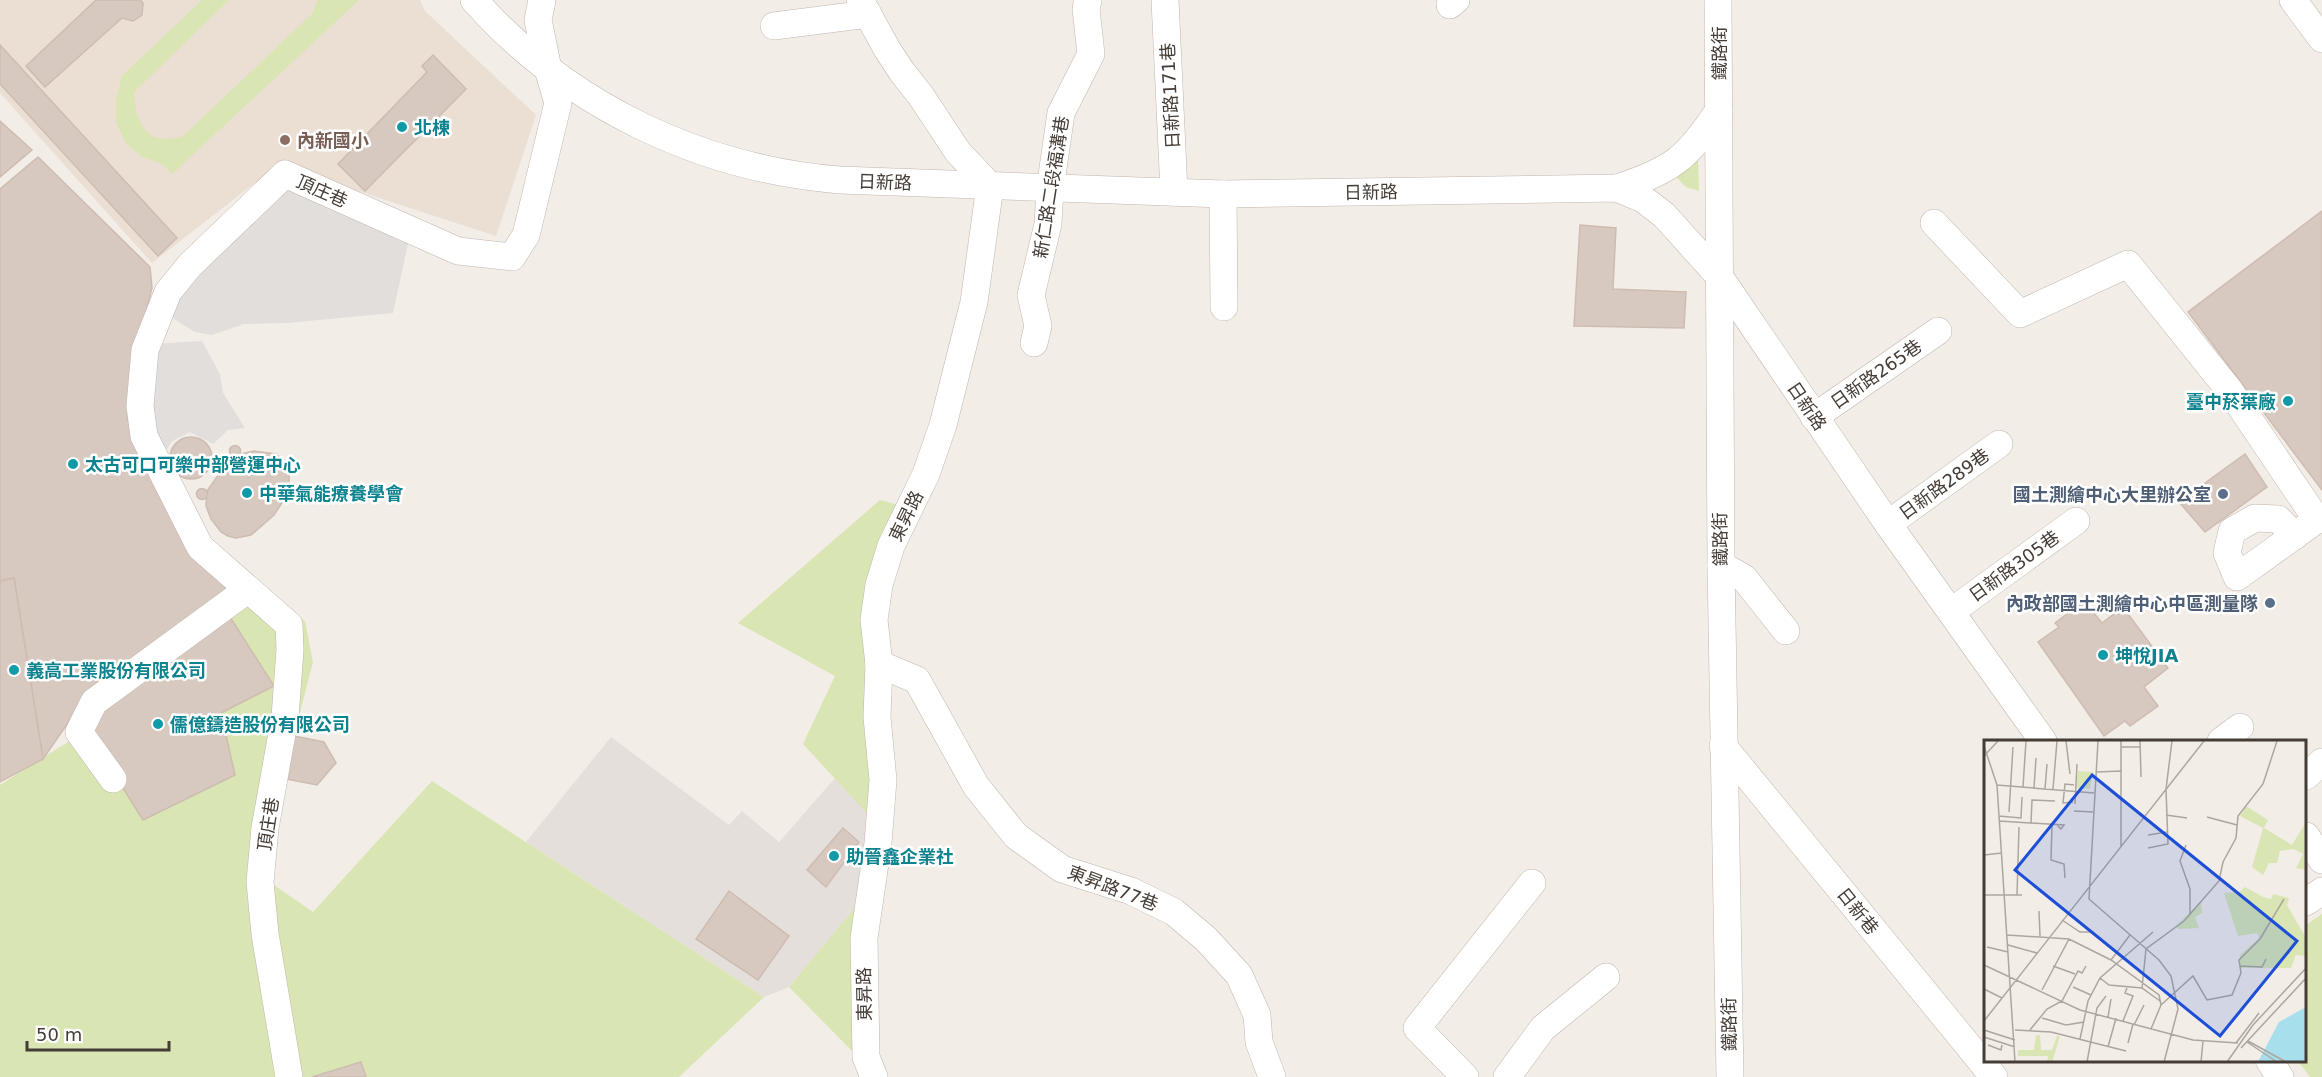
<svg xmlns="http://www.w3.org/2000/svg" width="2322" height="1077" font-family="'DejaVu Sans','Noto Sans TC',sans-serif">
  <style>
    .industrial { fill: #e5dfdc }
    .education { fill: #ebded2 }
    .green { fill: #d9e5b2 }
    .parking { fill: #e1dedc }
    .building { fill: #d7c9c0; stroke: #cebcb1; stroke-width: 1.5 }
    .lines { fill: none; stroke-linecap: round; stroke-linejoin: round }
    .minor-casing { stroke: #c1b5ad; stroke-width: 28 }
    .minor { stroke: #fff; stroke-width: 27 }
    .culture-dot { fill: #0f9aa8; stroke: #fff; stroke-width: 2 }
    .education-dot { fill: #8d6e63; stroke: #fff; stroke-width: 2 }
    .service-dot { fill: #5c6f8a; stroke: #fff; stroke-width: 2 }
    .labels { text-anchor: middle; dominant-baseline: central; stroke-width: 5; stroke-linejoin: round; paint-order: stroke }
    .street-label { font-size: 18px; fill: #453c36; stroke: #fff }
    .culture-label { font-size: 18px; font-weight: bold; fill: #0d838f; stroke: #fff; text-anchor: start }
    .education-label { font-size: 18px; font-weight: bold; fill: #785e54; stroke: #fff; text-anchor: start }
    .service-label { font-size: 18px; font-weight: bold; fill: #4e5e75; stroke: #fff; text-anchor: end }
    .inset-road { fill: none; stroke: #ada6a0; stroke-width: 1.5 }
    .view { fill: #1d4ed8; fill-opacity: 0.15; stroke: #1d4ed8; stroke-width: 3 }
    .inset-edge { fill: none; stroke: #453c36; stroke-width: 3 }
  </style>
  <rect width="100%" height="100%" fill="#f3ede7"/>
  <path class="industrial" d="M611 737 729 825 742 811 779 842 835 778 874 821 863 898 789 987 764 997 526 842Z"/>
  <path class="education" d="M0 0H420L425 11 536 115 496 236 278 165 152 263 0 93Z"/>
  <g class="green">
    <path d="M202 0H229L134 92C135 111 140 138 164 139 170 140 177 137 183 136L313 13 317 0H359L172 174 162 164 142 157 126 143 116 123V99L122 76Z"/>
    <path d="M1696 158 1698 161 1699 191 1686 187 1675 176Z"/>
    <path d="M880 500 910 508 880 585 874 821 803 744 835 676 738 623Z"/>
    <path d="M239 572 305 621 313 662 281 786 271 883 313 912 432 781 764 997 679 1077H0V785L71 740Z"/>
    <path d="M863 898 858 1057 789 987Z"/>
    <path d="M2322 914V1077H2310L2298 1061 2306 1060V925Z"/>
  </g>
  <g class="parking">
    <path d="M282 179 412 225 393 313 287 323 244 324 212 335 195 332 177 321 166 310Z"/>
    <path d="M202 341 220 374 223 393 245 428 228 430 213 444 190 432 172 441 162 457 139 411 152 344Z"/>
  </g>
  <g class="building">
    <path d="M96 0H140L143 3 142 15 133 21 122 18 45 87 26 66Z"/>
    <path d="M0 45 177 238 158 256 0 84Z"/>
    <path d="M433 55 466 89 365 191 338 164 427 72 422 66Z"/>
    <path d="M0 121 32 150 0 177Z"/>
    <path d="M38 157 150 267 152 288 143 324 127 418 166 509 212 576 234 589 83 701 43 759 14 578 0 581V189Z"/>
    <path d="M2322 211V490L2188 312Z"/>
    <path d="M1580 225 1616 228 1613 289 1686 292 1684 328 1574 326Z"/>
    <circle cx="191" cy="458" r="21"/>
    <circle cx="235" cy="451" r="5.5"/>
    <path d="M254 451 276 454 283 460 289 468V492L274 515 251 535 236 538 228 536 221 532 211 519 206 506 207 491 228 461 240 454Z"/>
    <path d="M2245 454 2267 487 2205 532 2179 502Z"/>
    <circle cx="202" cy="494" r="5.5"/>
    <path d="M14 578 43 759 0 782V581Z"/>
    <path d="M2084 601 2102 623 2123 607 2168 668 2144 687 2158 706 2130 726 2125 721 2104 736 2038 642 2059 627 2055 623Z"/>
    <path d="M230 617 274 686 221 713 235 775 143 820 89 734 101 708Z"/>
    <path d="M294 736 324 742 336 763 317 785 286 779Z"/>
    <path d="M843 828 859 842 826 887 807 870Z"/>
    <path d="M729 891 789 936 758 980 696 939Z"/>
    <path d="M361 1062 366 1077H312Z"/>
  </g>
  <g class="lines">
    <defs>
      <g id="minor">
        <path d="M474 0C567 105 701 169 840 180L1223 194 1617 188 1643 199 1664 215 1719 276 1888 524 2043 741"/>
        <path d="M860 0 887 49 902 72 921 96 958 152 990 186"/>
        <path d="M1165 0 1174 192"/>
        <path d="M1718 0 1721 565 1730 1077"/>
        <path d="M2293 0 2322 39"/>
        <path d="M1450 5 1456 0"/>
        <path d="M774 26 868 14"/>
        <path d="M1617 188C1672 170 1687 159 1719 110"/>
        <path d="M1223 194 1224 307"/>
        <path d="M1934 223 2020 314 2128 264 2230 391 2317 520"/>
        <path d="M1034 343 1038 326 1031 295 1048 224 1050 189 1061 113 1091 54 1086 9 1088 0"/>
        <path d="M1814 417 1938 331"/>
        <path d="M1888 524 1999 444"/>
        <path d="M2295 536 2278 519 2255 518 2232 531 2227 553 2237 577 2322 516"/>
        <path d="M1721 565 1744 578 1786 631"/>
        <path d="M1952 611 2076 521"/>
        <path d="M879 664 917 680 976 786 1016 836 1062 869 1131 891 1174 912 1206 939 1239 975 1257 1015 1259 1042 1272 1077"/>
        <path d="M2221 741 2240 727"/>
        <path d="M1723 746 1994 1077"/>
        <path d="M2306 776 2322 762"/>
        <path d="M113 779 79 732 94 702 247 590"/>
        <path d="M2306 836 2322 860"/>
        <path d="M2306 902 2322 891"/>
        <path d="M2269 1060 2280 1077"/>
        <path d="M289 1077 265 934 260 882 265 828 285 717 290 650 289 625 200 547 144 436 140 406 145 350 168 292 190 265 285 174 458 251 512 257 526 235 558 103 548 69 538 20 542 0"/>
        <path d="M874 1077 866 1057 864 938 878 843 883 780 877 717 879 664 874 620 879 585 891 546 926 474 943 425 974 302 990 186"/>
        <path d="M1465 1077 1417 1028 1532 883"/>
        <path d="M1507 1077 1543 1028 1606 977"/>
      </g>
    </defs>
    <use href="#minor" class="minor-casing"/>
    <use href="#minor" class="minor"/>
  </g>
  <g class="culture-dot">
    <circle cx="402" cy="127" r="6"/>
    <circle cx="2288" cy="401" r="6"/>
    <circle cx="73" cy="464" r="6"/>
    <circle cx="247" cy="493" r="6"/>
    <circle cx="2103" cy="655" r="6"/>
    <circle cx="14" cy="670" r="6"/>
    <circle cx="158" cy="724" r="6"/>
    <circle cx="834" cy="856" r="6"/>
  </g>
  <circle class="education-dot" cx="285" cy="140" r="6"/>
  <g class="service-dot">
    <circle cx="2223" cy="494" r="6"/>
    <circle cx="2270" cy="603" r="6"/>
  </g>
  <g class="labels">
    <g class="street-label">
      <text transform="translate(1719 53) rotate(-90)">鐵路街</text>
      <text transform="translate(1170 96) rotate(-93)">日新路171巷</text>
      <text transform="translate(885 182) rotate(2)">日新路</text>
      <text transform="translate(1051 187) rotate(-81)">新仁路二段福溝巷</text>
      <text transform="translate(322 191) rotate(24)">頂庄巷</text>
      <text transform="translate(1371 192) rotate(-1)">日新路</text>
      <text transform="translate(1876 374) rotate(-35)">日新路265巷</text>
      <text transform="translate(1807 406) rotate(56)">日新路</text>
      <text transform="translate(1944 484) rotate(-36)">日新路289巷</text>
      <text transform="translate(906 516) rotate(-64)">東昇路</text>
      <text transform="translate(1720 539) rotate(-91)">鐵路街</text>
      <text transform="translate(2014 566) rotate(-36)">日新路305巷</text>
      <text transform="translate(268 824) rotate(-81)">頂庄巷</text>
      <text transform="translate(1113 888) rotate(21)">東昇路77巷</text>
      <text transform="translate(1858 911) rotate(51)">日新巷</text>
      <text transform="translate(864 994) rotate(-91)">東昇路</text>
      <text transform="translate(1729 1024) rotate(-91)">鐵路街</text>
    </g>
    <g class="culture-label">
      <text x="414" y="127">北棟</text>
      <text x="2276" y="401" text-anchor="end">臺中菸葉廠</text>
      <text x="85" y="464">太古可口可樂中部營運中心</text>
      <text x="259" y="493">中華氣能療養學會</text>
      <text x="2115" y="655">坤悅JIA</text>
      <text x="26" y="670">義高工業股份有限公司</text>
      <text x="170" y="724">儒億鑄造股份有限公司</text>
      <text x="846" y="856">助晉鑫企業社</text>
    </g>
    <g class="education-label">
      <text x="297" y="140">內新國小</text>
    </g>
    <g class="service-label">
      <text x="2211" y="494">國土測繪中心大里辦公室</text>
      <text x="2258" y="603">內政部國土測繪中心中區測量隊</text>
    </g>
  </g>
  <g transform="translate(1984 740)">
    <rect width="322" height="322" fill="#f3ede7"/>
    <path d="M94 31 109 32 106 49 92 48ZM262 66 284 80 280 88 308 105 322 82V130L312 128 319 114 310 109 296 111 293 123H285L279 135 268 127 279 88 256 76ZM261 147 279 157 287 159 289 154 305 158 303 165 322 198 323 216 312 215 307 228H256V215L275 198 273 193 254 196 240 153 255 152ZM217 161 218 173 211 177 215 188 194 189 192 186ZM52 295H56L57 310H68L73 296H76L68 322H63L64 316H34V310H50Z" fill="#d9e5b2"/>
    <path d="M322 267V322H274L295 282Z" fill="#a7dfec"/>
    <path class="inset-road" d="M82 1 86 34M114 1 105 159 175 220 187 236 194 269 180 322M137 1V31M156 1 157 37M0 6 13 45 31 322M137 7H156M0 16 14 1M112 32 137 31V106M13 45 110 53M39 47 42 1M50 48 52 18M61 49 63 24M69 49 73 1M89 62 79 63 81 44 90 45M91 64 93 24M90 71 109 72M25 72 29 7M182 75 203 78M15 76 37 78 38 57M223 77 253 85M15 81 80 85 77 89 72 84M47 83 48 60 71 61M68 84 67 120 80 124 81 138M164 95 183 92M202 105 196 121 206 149V174M164 108 184 104 182 49 188 1M0 115 18 113M0 155H38M33 155 35 87M55 171 56 196M78 180 96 192H108M23 195 85 199 127 220 175 255 177 265 167 289M24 205 53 213M3 207 24 212M127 220 146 195M0 225 96 270 209 300 254 303M69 226 91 234M256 226 278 227 282 219M116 238 125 245 158 248 176 261M89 247 107 255M158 248 162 209 200 181 235 141 239 122 252 98 254 76 279 44 293 1M0 249 18 258M58 250 85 199M177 265 209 236 223 260 248 255 257 233 255 220 276 199 300 159M124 277 127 259M58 278 82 285 100 282M0 281 220 1M139 281 149 256 141 253 143 248M150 285 160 265M0 290 31 300M31 290 67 292 142 311M46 290 63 269 78 261 94 231 98 233 102 226M0 297 31 307M96 299 104 261 116 238 169 192M264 301 302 322M263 302 293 322M144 303 149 284M252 303 275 273M4 305 17 310 18 305M124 307 132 278M257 308 323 237M103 322 113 268 122 256M217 322 219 301M243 322 269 285 323 227"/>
    <path class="view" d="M108 35 313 201 236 296 31 130Z"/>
    <rect width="322" height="322" class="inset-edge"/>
  </g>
  <path d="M27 1041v9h142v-9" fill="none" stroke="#453c36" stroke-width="3"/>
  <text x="36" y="1041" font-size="18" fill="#453c36" stroke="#ffffff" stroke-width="4.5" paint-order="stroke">50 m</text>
</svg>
